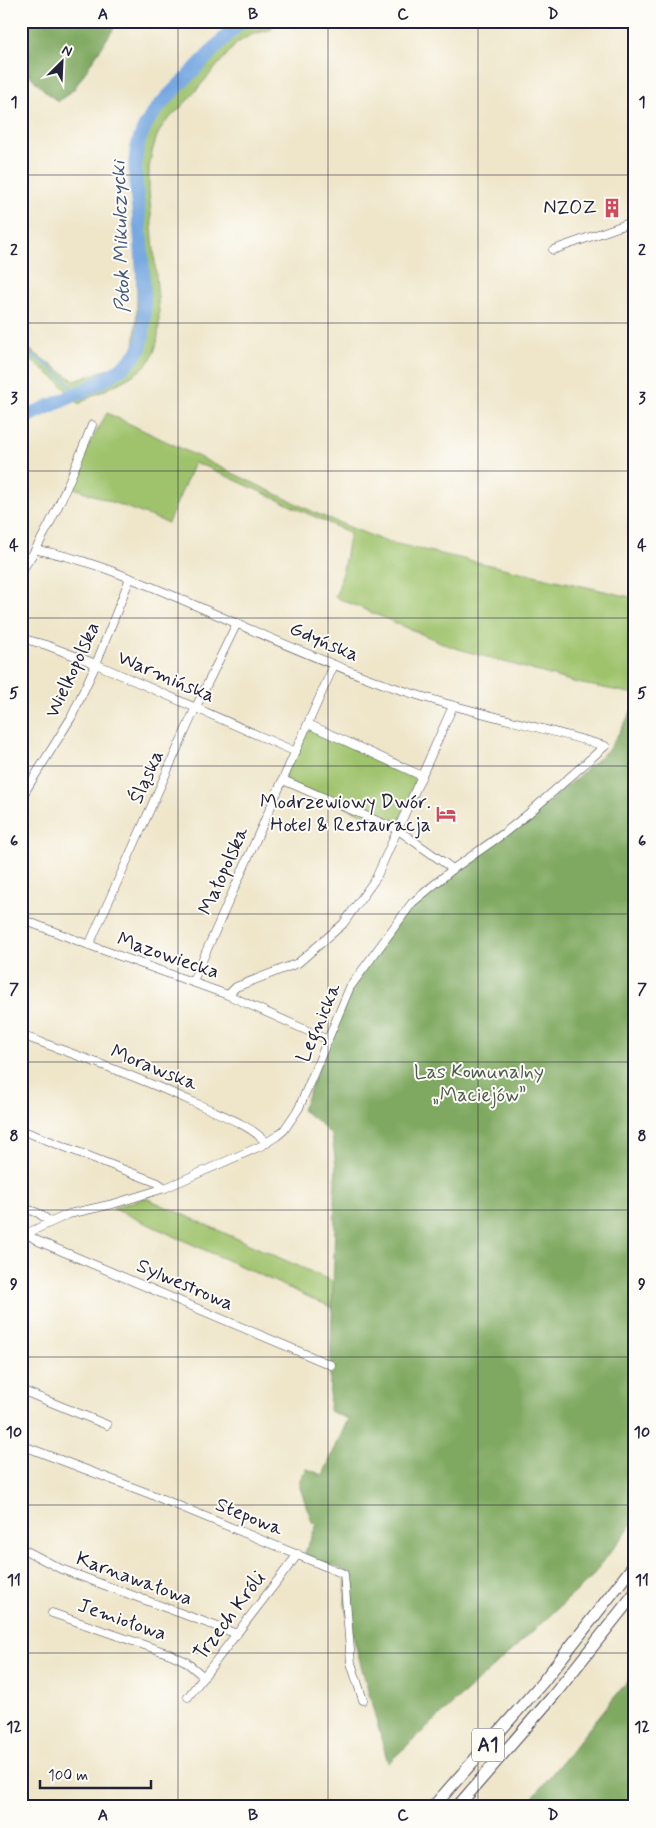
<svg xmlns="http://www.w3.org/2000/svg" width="656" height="1828" font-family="Mynerve,sans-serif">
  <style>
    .green { fill: #9fc36c; stroke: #607254 }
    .forest { fill: #7fa960; stroke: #50664e }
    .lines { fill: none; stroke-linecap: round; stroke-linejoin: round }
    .stream { stroke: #76a7e1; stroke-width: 2.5 }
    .river { stroke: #76a7e1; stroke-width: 14 }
    .minor-casing { stroke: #413f50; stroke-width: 9 }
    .highway-casing { stroke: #413f50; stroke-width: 13 }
    .minor { stroke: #fff; stroke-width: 8 }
    .highway { stroke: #fff; stroke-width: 11 }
    .grid { fill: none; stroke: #22223b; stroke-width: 1; stroke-opacity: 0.55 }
    .labels { text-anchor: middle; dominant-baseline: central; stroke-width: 4; stroke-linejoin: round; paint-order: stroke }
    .shield { fill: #fdfcf7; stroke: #646373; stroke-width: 1 }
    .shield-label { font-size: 19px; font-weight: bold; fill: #22223b }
    .poi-label { font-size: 20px; fill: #22223b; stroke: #fdfcf7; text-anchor: end }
    .street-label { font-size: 20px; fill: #22223b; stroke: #fdfcf7 }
    .park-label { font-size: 20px; fill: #4e5a4c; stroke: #fdfcf7 }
    .water-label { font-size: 21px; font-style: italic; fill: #44577d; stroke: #fdfcf7 }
    .neatline { fill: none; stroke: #22223b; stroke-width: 2 }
    .grid-label { font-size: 16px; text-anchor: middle; font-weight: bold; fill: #22223b }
  </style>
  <rect width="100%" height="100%" fill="#fdfcf7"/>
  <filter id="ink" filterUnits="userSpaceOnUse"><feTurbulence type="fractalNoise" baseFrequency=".02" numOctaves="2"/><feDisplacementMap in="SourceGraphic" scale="10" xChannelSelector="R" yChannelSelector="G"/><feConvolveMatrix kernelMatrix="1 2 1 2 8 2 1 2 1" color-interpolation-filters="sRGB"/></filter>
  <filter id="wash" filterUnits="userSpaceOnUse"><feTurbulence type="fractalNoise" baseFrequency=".0096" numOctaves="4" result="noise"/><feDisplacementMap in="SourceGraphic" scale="20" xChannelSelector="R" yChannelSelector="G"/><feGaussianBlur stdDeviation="1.12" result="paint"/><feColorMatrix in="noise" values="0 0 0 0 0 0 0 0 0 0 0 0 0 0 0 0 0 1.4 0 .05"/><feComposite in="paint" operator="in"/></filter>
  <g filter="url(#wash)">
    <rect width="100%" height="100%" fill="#efe6ca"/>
    <g class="green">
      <path d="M233 21H272V29L251 35 237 43 186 102 163 125 157 136 152 152 149 168V189L159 312C160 365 146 369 103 391 94 395 86 399 79 404L58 381 21 353V344L75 381 114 367 133 353C139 316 137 277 135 239 133 194 121 164 144 120 155 99 175 82 192 66 207 52 220 37 233 21Z"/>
      <path d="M107 413 320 515 384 541 635 598V694L577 683 452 647 335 597C344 576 345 555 350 533L207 467 194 463 168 523 72 487 88 447Z"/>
      <path d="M308 724 422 776 398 830 283 780Z"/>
      <path d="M146 1198 334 1282 333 1308 112 1208Z"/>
    </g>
    <g class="forest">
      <path d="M27 21H110L114 28 74 89 58 102C49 95 30 78 25 68 19 54 22 34 27 21Z"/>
      <path d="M635 704V1520L590 1579 388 1763 345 1607 346 1571 304 1555 317 1524 312 1522 300 1488V1479L307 1469 323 1475 348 1419 329 1411 335 1225 334 1201 336 1166 332 1136 316 1120 302 1110 350 987 412 903 498 834 531 817 574 780 609 749 625 723Z"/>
      <path d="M635 1672V1807H525Z"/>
    </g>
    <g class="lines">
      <path class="stream" d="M21 348C43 360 61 374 77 393"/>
      <path class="river" d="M21 419C52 404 125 378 140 348 149 330 141 241 139 217 137 190 131 164 140 138 149 112 170 95 188 76 206 58 223 39 241 21"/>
    </g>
  </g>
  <g filter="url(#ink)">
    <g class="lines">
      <defs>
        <g id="minor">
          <path d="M553 250 635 221"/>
          <path d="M37 550C81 557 128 577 169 594 234 622 299 652 365 677 442 707 525 722 605 746"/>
          <path d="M21 572C52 528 72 475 92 425"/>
          <path d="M21 638 46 645 96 664 296 752"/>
          <path d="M308 724 422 776"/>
          <path d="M283 780 398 830 453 869"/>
          <path d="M21 798 71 718 96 664 130 578"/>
          <path d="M21 919 89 945 228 995 236 987 298 963 343 924 376 878 453 706"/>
          <path d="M89 945 196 707 237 623"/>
          <path d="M193 981 334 665"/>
          <path d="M228 995 328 1040"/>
          <path d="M21 1035C82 1057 143 1079 202 1106 224 1116 250 1125 267 1143"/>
          <path d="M21 1130 158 1183 165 1188"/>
          <path d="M21 1207 38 1213 51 1222"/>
          <path d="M27 1234 38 1241 331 1365"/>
          <path d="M21 1236 69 1214 113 1204 165 1188 261 1146 277 1136 284 1130 299 1108 350 987 412 903 453 869 503 834 529 813 605 746"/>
          <path d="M21 1390 107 1425"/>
          <path d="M21 1445 150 1494 344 1574 351 1663 363 1700"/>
          <path d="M21 1548 61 1569 237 1634"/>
          <path d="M52 1613 170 1654 185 1661 204 1677"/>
          <path d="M188 1697 298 1554"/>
        </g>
        <g id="highway">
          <path d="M433 1807 542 1683 635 1564"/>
          <path d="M457 1807 554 1695 635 1593"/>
        </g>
      </defs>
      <use href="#minor" class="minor-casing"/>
      <use href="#highway" class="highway-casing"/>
      <use href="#minor" class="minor"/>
      <use href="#highway" class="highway"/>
    </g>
  </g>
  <path class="grid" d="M178 21V1807M328 21V1807M478 21V1807M21 175H635M21 323H635M21 471H635M21 618H635M21 766H635M21 914H635M21 1062H635M21 1210H635M21 1357H635M21 1505H635M21 1653H635"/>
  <defs>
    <symbol id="building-bare" viewBox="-9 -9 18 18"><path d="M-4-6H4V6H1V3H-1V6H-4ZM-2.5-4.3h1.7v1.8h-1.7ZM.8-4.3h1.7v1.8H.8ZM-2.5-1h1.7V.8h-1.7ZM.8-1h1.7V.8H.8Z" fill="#d1495b" stroke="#fdfcf7" stroke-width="2.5" paint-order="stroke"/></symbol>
    <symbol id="hotel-bare" viewBox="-9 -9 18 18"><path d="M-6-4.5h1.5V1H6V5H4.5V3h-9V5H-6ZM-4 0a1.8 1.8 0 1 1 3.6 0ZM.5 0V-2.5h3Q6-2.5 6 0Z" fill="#d1495b" stroke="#fdfcf7" stroke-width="2.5" paint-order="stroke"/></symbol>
  </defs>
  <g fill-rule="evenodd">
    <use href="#building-bare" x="598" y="194" width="28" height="28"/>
    <use href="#hotel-bare" x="432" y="800" width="28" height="28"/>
  </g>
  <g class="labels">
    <rect class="shield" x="472" y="1728.5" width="32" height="33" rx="4"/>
    <g class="shield-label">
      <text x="488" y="1745">A1</text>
    </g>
    <g class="poi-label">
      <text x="597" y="208">NZOZ</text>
      <text x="431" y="802">Modrzewiowy Dwór.<tspan x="431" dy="23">Hotel &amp; Restauracja</tspan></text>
    </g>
    <g class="street-label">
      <text transform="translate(324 642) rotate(23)">Gdyńska</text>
      <text transform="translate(73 670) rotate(-65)">Wielkopolska</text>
      <text transform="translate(166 677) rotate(23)">Warmińska</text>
      <text transform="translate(147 777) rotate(-66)">Śląska</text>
      <text transform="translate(224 871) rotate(-66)">Małopolska</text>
      <text transform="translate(168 956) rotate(19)">Mazowiecka</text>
      <text transform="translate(319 1023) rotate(-67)">Legnicka</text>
      <text transform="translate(154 1068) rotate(22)">Morawska</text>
      <text transform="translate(185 1285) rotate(23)">Sylwestrowa</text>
      <text transform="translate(249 1517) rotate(22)">Stepowa</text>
      <text transform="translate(134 1579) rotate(20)">Karnawałowa</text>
      <text transform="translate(230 1616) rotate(-53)">Trzech Króli</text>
      <text transform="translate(122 1620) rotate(19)">Jemiołowa</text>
    </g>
    <g class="park-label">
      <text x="479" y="1072">Las Komunalny<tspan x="479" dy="23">„Maciejów”</tspan></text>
    </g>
    <g class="water-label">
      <text transform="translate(121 237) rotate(-92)">Potok Mikulczycki</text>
    </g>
  </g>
  <rect width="656" height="1828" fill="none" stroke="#fdfcf7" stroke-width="55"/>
  <g transform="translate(62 62) rotate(24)" stroke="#fdfcf7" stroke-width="4" paint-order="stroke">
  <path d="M0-4L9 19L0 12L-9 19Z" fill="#22223b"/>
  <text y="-8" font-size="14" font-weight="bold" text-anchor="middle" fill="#22223b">N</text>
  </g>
  <path d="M40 1780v8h111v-8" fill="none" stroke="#22223b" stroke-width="2.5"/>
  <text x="48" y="1780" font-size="15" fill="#22223b" stroke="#fdfcf7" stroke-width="4" paint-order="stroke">100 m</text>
  <rect x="28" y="28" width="600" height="1772" class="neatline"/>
  <g class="grid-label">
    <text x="103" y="19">A</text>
    <text x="253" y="19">B</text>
    <text x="403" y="19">C</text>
    <text x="553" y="19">D</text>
    <text x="14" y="107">1</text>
    <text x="642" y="107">1</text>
    <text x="14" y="255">2</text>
    <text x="642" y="255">2</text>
    <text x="14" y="403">3</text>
    <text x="642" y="403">3</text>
    <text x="14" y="550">4</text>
    <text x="642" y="550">4</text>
    <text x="14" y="698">5</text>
    <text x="642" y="698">5</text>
    <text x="14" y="846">6</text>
    <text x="642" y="846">6</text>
    <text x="14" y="994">7</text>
    <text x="642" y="994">7</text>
    <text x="14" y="1141">8</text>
    <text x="642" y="1141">8</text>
    <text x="14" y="1289">9</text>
    <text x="642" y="1289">9</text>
    <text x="14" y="1437">10</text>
    <text x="642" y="1437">10</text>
    <text x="14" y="1585">11</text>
    <text x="642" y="1585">11</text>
    <text x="14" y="1732">12</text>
    <text x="642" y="1732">12</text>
    <text x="103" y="1820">A</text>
    <text x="253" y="1820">B</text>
    <text x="403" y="1820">C</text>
    <text x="553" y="1820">D</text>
  </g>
</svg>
